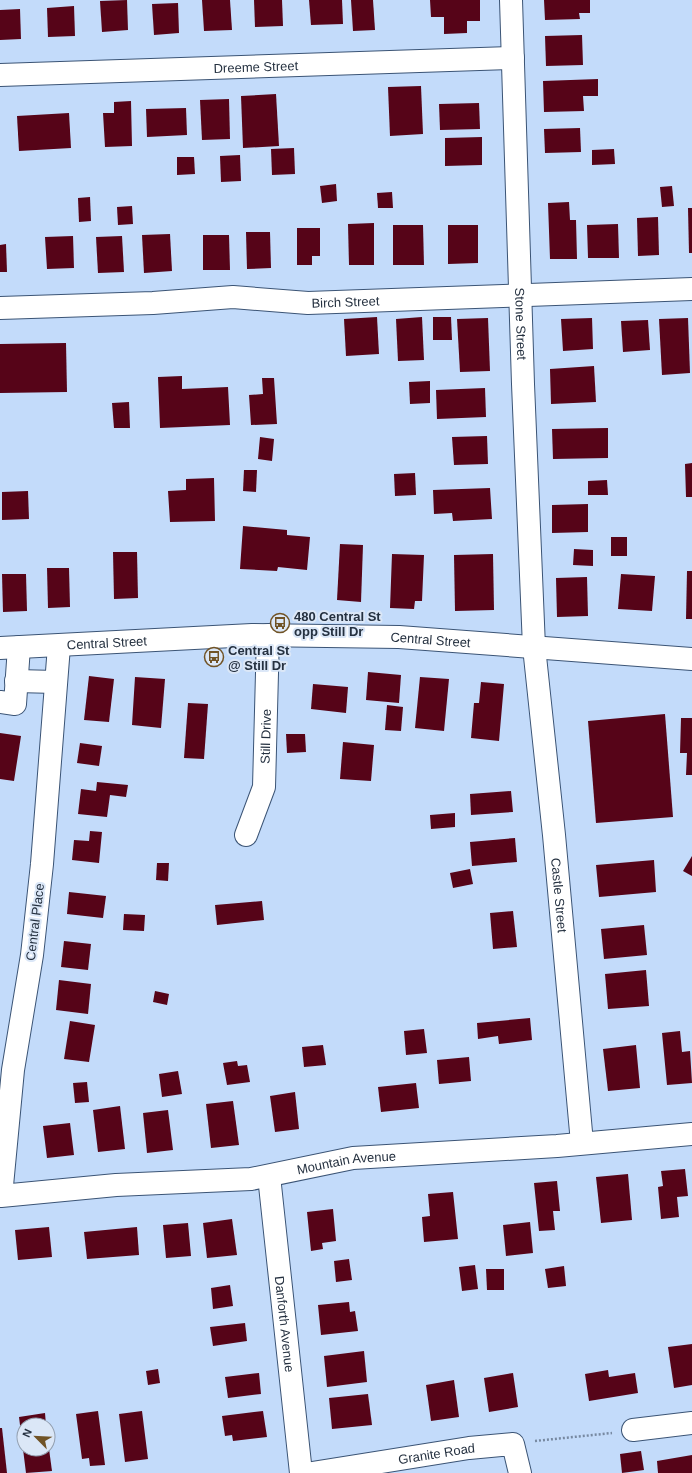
<svg xmlns="http://www.w3.org/2000/svg" width="692" height="1473" font-family="Helvetica,sans-serif">
  <style>
    .building { fill: #560418 }
    .lines { fill: none; stroke-linecap: round; stroke-linejoin: round }
    .minor-casing { stroke: #3b5475; stroke-width: 24 }
    .major-casing { stroke: #3b5475; stroke-width: 24 }
    .path { stroke: #7789a1; stroke-width: 2.5; stroke-dasharray: 2 2; stroke-linecap: butt }
    .minor { stroke: #fff; stroke-width: 22 }
    .major { stroke: #fff; stroke-width: 22 }
    .labels { text-anchor: middle; dominant-baseline: central; stroke-width: 4; stroke-linejoin: round; paint-order: stroke }
    .street-label { font-size: 13px; fill: #253140; stroke: #dbe7f7 }
    .poi-label { font-size: 13px; font-weight: bold; fill: #253140; stroke: #dbe7f7; text-anchor: start }
  </style>
  <rect width="100%" height="100%" fill="#c3dbfa"/>
  <g class="building">
    <path d="M127 0 128 30 102 32 100 1Z"/>
    <path d="M202 0H230L232 30 204 31Z"/>
    <path d="M254 0H282L283 26 255 27Z"/>
    <path d="M309 0H342L343 24 311 25Z"/>
    <path d="M351 0H373L375 30 353 31Z"/>
    <path d="M430 0H480V21H467V33L444 34V17H431Z"/>
    <path d="M544 0H590V13H579L580 19 545 20Z"/>
    <path d="M178 3 179 33 154 35 152 4Z"/>
    <path d="M74 6 75 36 48 37 47 8Z"/>
    <path d="M20 9 21 39 0 40V10Z"/>
    <path d="M582 35 583 65 546 66 545 36Z"/>
    <path d="M598 79V96H583L584 111 544 112 543 81Z"/>
    <path d="M421 86 423 134 390 136 388 87Z"/>
    <path d="M276 94 279 146 243 148 241 96Z"/>
    <path d="M229 99 230 139 202 140 200 100Z"/>
    <path d="M131 101 132 146 105 147 103 113H114V102Z"/>
    <path d="M479 103 480 129 440 130 439 104Z"/>
    <path d="M186 108 187 135 147 137 146 109Z"/>
    <path d="M69 113 71 148 19 151 17 116Z"/>
    <path d="M580 128 581 152 545 153 544 129Z"/>
    <path d="M482 137V165L445 166V138Z"/>
    <path d="M294 148 295 174 272 175 271 149Z"/>
    <path d="M614 149 615 164 592 165V150Z"/>
    <path d="M240 155 241 181 221 182 220 156Z"/>
    <path d="M177 157H194L195 174 177 175Z"/>
    <path d="M336 184 337 201 322 203 320 186Z"/>
    <path d="M672 186 674 206 662 207 660 187Z"/>
    <path d="M392 192 393 208H378L377 193Z"/>
    <path d="M90 197 91 221 79 222 78 198Z"/>
    <path d="M569 202 570 220H576L577 259H550L548 203Z"/>
    <path d="M132 206 133 224 118 225 117 207Z"/>
    <path d="M688 208H692V253H689Z"/>
    <path d="M658 217 659 255 638 256 637 218Z"/>
    <path d="M374 223V265H349L348 224Z"/>
    <path d="M618 224 619 258H588L587 225Z"/>
    <path d="M393 225H423L424 265H393Z"/>
    <path d="M448 225H478V263L448 264Z"/>
    <path d="M297 228H320V256H312V265H297Z"/>
    <path d="M246 232H270L271 268 247 269Z"/>
    <path d="M170 234 172 271 144 273 142 235Z"/>
    <path d="M203 235H229L230 270H203Z"/>
    <path d="M73 236 74 268 47 269 45 237Z"/>
    <path d="M122 236 124 272 98 273 96 237Z"/>
    <path d="M6 244 7 272H0V245Z"/>
    <path d="M377 317 379 354 346 356 344 319Z"/>
    <path d="M422 317 424 360 398 361 396 319Z"/>
    <path d="M433 317H451L452 340H433Z"/>
    <path d="M488 318 490 371 460 372 457 319Z"/>
    <path d="M592 318 593 349 563 351 561 319Z"/>
    <path d="M688 318 690 373 662 375 659 319Z"/>
    <path d="M648 320 650 350 623 352 621 321Z"/>
    <path d="M66 343 67 392 0 393V344Z"/>
    <path d="M594 366 596 402 551 404 550 369Z"/>
    <path d="M182 376V389L228 387 230 425 160 428 158 377Z"/>
    <path d="M262 378H274L277 424 251 425 249 395 263 394Z"/>
    <path d="M430 381V403L410 404 409 382Z"/>
    <path d="M485 388 486 417 437 419 436 390Z"/>
    <path d="M129 402 130 428H114L112 403Z"/>
    <path d="M608 428V458L553 459 552 429Z"/>
    <path d="M487 436 488 464 454 465 452 437Z"/>
    <path d="M260 437 274 439 272 461 258 459Z"/>
    <path d="M692 463V497H686L685 464Z"/>
    <path d="M244 470H257L256 492 243 491Z"/>
    <path d="M415 473 416 495 395 496 394 474Z"/>
    <path d="M214 478 215 521 170 522 168 491 186 490V479Z"/>
    <path d="M607 480 608 495H588V481Z"/>
    <path d="M490 488 492 519 453 521 452 513 434 514 433 490Z"/>
    <path d="M28 491 29 519 2 520V492Z"/>
    <path d="M588 504V532L552 533V505Z"/>
    <path d="M243 526 287 530V535L310 537 307 570 278 567 277 571 240 569Z"/>
    <rect x="611" y="537" width="16" height="19"/>
    <path d="M340 544 363 545 361 602 337 600Z"/>
    <path d="M574 549 593 550V566L573 565Z"/>
    <path d="M113 552H137L138 598 114 599Z"/>
    <path d="M392 554 424 555 422 601H415L414 609 390 608Z"/>
    <path d="M493 554 494 610 455 611 454 555Z"/>
    <path d="M47 568H69L70 607 48 608Z"/>
    <path d="M687 571H692V619H686Z"/>
    <path d="M2 574H26L27 611 3 612Z"/>
    <path d="M621 574 655 576 652 611 618 609Z"/>
    <path d="M587 577 588 616 557 617 556 578Z"/>
    <path d="M368 672 401 675 399 703 366 700Z"/>
    <path d="M89 676 114 679 109 722 84 720Z"/>
    <path d="M135 677 165 679 161 728 132 725Z"/>
    <path d="M420 677 449 679 444 731 415 728Z"/>
    <path d="M481 682 504 684 499 741 471 738 474 703H479Z"/>
    <path d="M313 684 348 687 346 713 311 709Z"/>
    <path d="M188 703 208 704 204 759 184 758Z"/>
    <path d="M387 705 403 707 401 731 385 730Z"/>
    <path d="M665 714 673 817 596 823 588 721Z"/>
    <path d="M681 718H692V775H686L687 753H680Z"/>
    <path d="M0 733 21 736 14 781 0 779Z"/>
    <path d="M286 734H305L306 752 287 753Z"/>
    <path d="M343 742 374 745 371 781 340 779Z"/>
    <path d="M80 743 102 746 99 766 77 763Z"/>
    <path d="M97 782 128 785 126 797 110 795 107 817 78 814 81 789 96 791Z"/>
    <path d="M511 791 513 812 471 815 470 794Z"/>
    <path d="M455 813V827L431 829 430 815Z"/>
    <path d="M90 831 102 832 99 863 72 860 74 840 89 841Z"/>
    <path d="M515 838 517 862 472 866 470 842Z"/>
    <path d="M692 856V876L683 871Z"/>
    <path d="M654 860 656 892 599 897 596 865Z"/>
    <path d="M157 863H169L168 881 156 880Z"/>
    <path d="M470 869 473 884 453 888 450 873Z"/>
    <path d="M69 892 106 896 103 918 67 914Z"/>
    <path d="M262 901 264 920 217 925 215 905Z"/>
    <path d="M513 911 517 947 493 949 490 913Z"/>
    <path d="M124 914 145 915 144 931 123 930Z"/>
    <path d="M644 925 647 955 604 959 601 929Z"/>
    <path d="M64 941 91 944 88 970 61 967Z"/>
    <path d="M646 970 649 1006 608 1009 605 974Z"/>
    <path d="M59 980 91 984 88 1014 56 1010Z"/>
    <path d="M155 991 169 994 167 1005 153 1002Z"/>
    <path d="M530 1018 532 1040 499 1044 498 1036 478 1039 477 1023Z"/>
    <path d="M70 1021 95 1025 89 1062 64 1059Z"/>
    <path d="M424 1029 427 1053 406 1055 404 1031Z"/>
    <path d="M680 1031 682 1052 690 1051 692 1083 667 1085 662 1033Z"/>
    <path d="M323 1045 326 1065 304 1067 302 1047Z"/>
    <path d="M636 1045 640 1088 608 1091 603 1049Z"/>
    <path d="M469 1057 471 1081 439 1084 437 1060Z"/>
    <path d="M237 1061 238 1066 247 1065 250 1082 227 1085 223 1063Z"/>
    <path d="M178 1071 182 1094 162 1097 159 1074Z"/>
    <path d="M87 1082 89 1102 75 1103 73 1083Z"/>
    <path d="M416 1083 419 1108 381 1112 378 1087Z"/>
    <path d="M295 1092 299 1129 275 1132 270 1096Z"/>
    <path d="M233 1101 239 1145 211 1148 206 1104Z"/>
    <path d="M120 1106 125 1149 98 1152 93 1110Z"/>
    <path d="M168 1110 173 1150 147 1153 143 1113Z"/>
    <path d="M70 1123 74 1155 47 1158 43 1126Z"/>
    <path d="M685 1169 688 1196 677 1197 679 1217 661 1219 658 1187 663 1186 661 1171Z"/>
    <path d="M628 1174 632 1220 601 1223 596 1177Z"/>
    <path d="M557 1181 560 1211H553L555 1230 539 1231 534 1183Z"/>
    <path d="M453 1192 458 1239 424 1242 422 1217 430 1216 428 1194Z"/>
    <path d="M333 1209 336 1241 322 1243 323 1249 311 1251 307 1212Z"/>
    <path d="M232 1219 237 1255 207 1258 203 1223Z"/>
    <path d="M530 1222 533 1253 506 1256 503 1225Z"/>
    <path d="M188 1223 191 1256 166 1258 163 1225Z"/>
    <path d="M49 1227 52 1257 18 1260 15 1230Z"/>
    <path d="M137 1227 139 1255 87 1259 84 1232Z"/>
    <path d="M349 1259 352 1280 336 1282 334 1261Z"/>
    <path d="M475 1265 478 1289 462 1291 459 1267Z"/>
    <path d="M564 1266 566 1286 548 1288 545 1269Z"/>
    <path d="M486 1269H504V1290H487Z"/>
    <path d="M230 1285 233 1306 213 1309 211 1288Z"/>
    <path d="M349 1302 350 1312 355 1311 358 1331 321 1335 318 1305Z"/>
    <path d="M245 1323 247 1341 213 1346 210 1327Z"/>
    <path d="M692 1344V1385L674 1388 668 1347Z"/>
    <path d="M364 1351 367 1382 327 1387 324 1356Z"/>
    <path d="M158 1369 160 1383 148 1385 146 1371Z"/>
    <path d="M608 1370 609 1377 635 1373 638 1393 589 1401 585 1374Z"/>
    <path d="M259 1373 261 1394 228 1398 225 1377Z"/>
    <path d="M513 1373 518 1407 489 1412 484 1378Z"/>
    <path d="M454 1380 459 1417 431 1421 426 1385Z"/>
    <path d="M368 1394 372 1425 332 1429 329 1398Z"/>
    <path d="M98 1411 105 1465 90 1466 89 1458 82 1459 76 1414Z"/>
    <path d="M142 1411 148 1459 125 1462 119 1414Z"/>
    <path d="M263 1411 267 1437 233 1441 232 1435 225 1436 222 1416Z"/>
    <path d="M45 1413 46 1425H24L23 1449 19 1417Z"/>
    <path d="M0 1428H2L7 1473H0Z"/>
    <path d="M23 1449H49L52 1471 26 1473Z"/>
    <path d="M641 1451 644 1470 622 1473 620 1454Z"/>
    <path d="M692 1455V1473H658L657 1461Z"/>
  </g>
  <g class="lines">
    <defs>
      <g id="minor">
        <path id="s1" d="M511 0 523 384 534 647 554 835 582 1143"/>
        <path id="s2" d="M0 75 513 58"/>
        <path id="s3" d="M0 308 153 303 233 297 308 303 692 289"/>
        <path id="s4" d="M59 646 42 864 32 955 13 1070 1 1196 116 1185 251 1179 353 1158 557 1146 692 1134"/>
        <path d="M16 681 56 682"/>
        <path d="M0 702 15 704 19 647"/>
        <path id="s5" d="M246 835 264 787 268 635"/>
        <path id="s6" d="M269 1176 301 1473"/>
        <path d="M633 1430 692 1423"/>
        <path id="s7" d="M312 1473 469 1448 513 1444 520 1473"/>
      </g>
      <g id="major">
        <path id="s8" d="M0 648 252 635 399 637 692 659"/>
      </g>
    </defs>
    <use href="#minor" class="minor-casing"/>
    <use href="#major" class="major-casing"/>
    <path class="path" d="M535 1441 612 1433"/>
    <use href="#minor" class="minor"/>
    <use href="#major" class="major"/>
  </g>
  <defs>
    <symbol id="bus-ring" viewBox="-11 -11 22 22"><circle r="9.5" fill="#dbe7f7" stroke="#705326" stroke-width="1.5"/><path d="M-5-6H5V4H4V6H2V4H-2V6H-4V4H-5ZM-3.5-4V0h7V-4ZM-3.5 1.2v1.5H-2V1.2ZM2 1.2v1.5H3.5V1.2Z" fill="#705326"/></symbol>
  </defs>
  <g fill-rule="evenodd">
    <use href="#bus-ring" x="269" y="612" width="22" height="22"/>
    <use href="#bus-ring" x="203" y="646" width="22" height="22"/>
  </g>
  <g class="labels">
    <g class="street-label">
      <text stroke="none"><textPath href="#s2" startOffset="256">Dreeme Street</textPath></text>
      <text stroke="none"><textPath href="#s3" startOffset="346">Birch Street</textPath></text>
      <text stroke="none"><textPath href="#s1" startOffset="324">Stone Street</textPath></text>
      <text stroke="none"><textPath href="#s8" startOffset="431">Central Street</textPath></text>
      <text stroke="none"><textPath href="#s8" startOffset="107">Central Street</textPath></text>
      <text stroke="none"><textPath href="#s5" startOffset="102">Still Drive</textPath></text>
      <text stroke="none"><textPath href="#s1" startOffset="897">Castle Street</textPath></text>
      <text transform="translate(35 922) rotate(-83)">Central Place</text>
      <text stroke="none"><textPath href="#s4" startOffset="901">Mountain Avenue</textPath></text>
      <text stroke="none"><textPath href="#s6" startOffset="149">Danforth Avenue</textPath></text>
      <text stroke="none"><textPath href="#s7" startOffset="126">Granite Road</textPath></text>
    </g>
    <g class="poi-label">
      <text x="294" y="616">480 Central St<tspan x="294" dy="15">opp Still Dr</tspan></text>
      <text x="228" y="650">Central St<tspan x="228" dy="15">@ Still Dr</tspan></text>
    </g>
  </g>
  <g transform="translate(36 1437) rotate(294)"><circle r="19" fill="#dbe7f7" stroke="#929eae"/>
  <path d="M0-3L7 15L0 10L-7 15Z" fill="#705326"/>
  <text y="-6" font-size="11" font-weight="bold" text-anchor="middle" fill="#253140">N</text>
  </g>
</svg>
